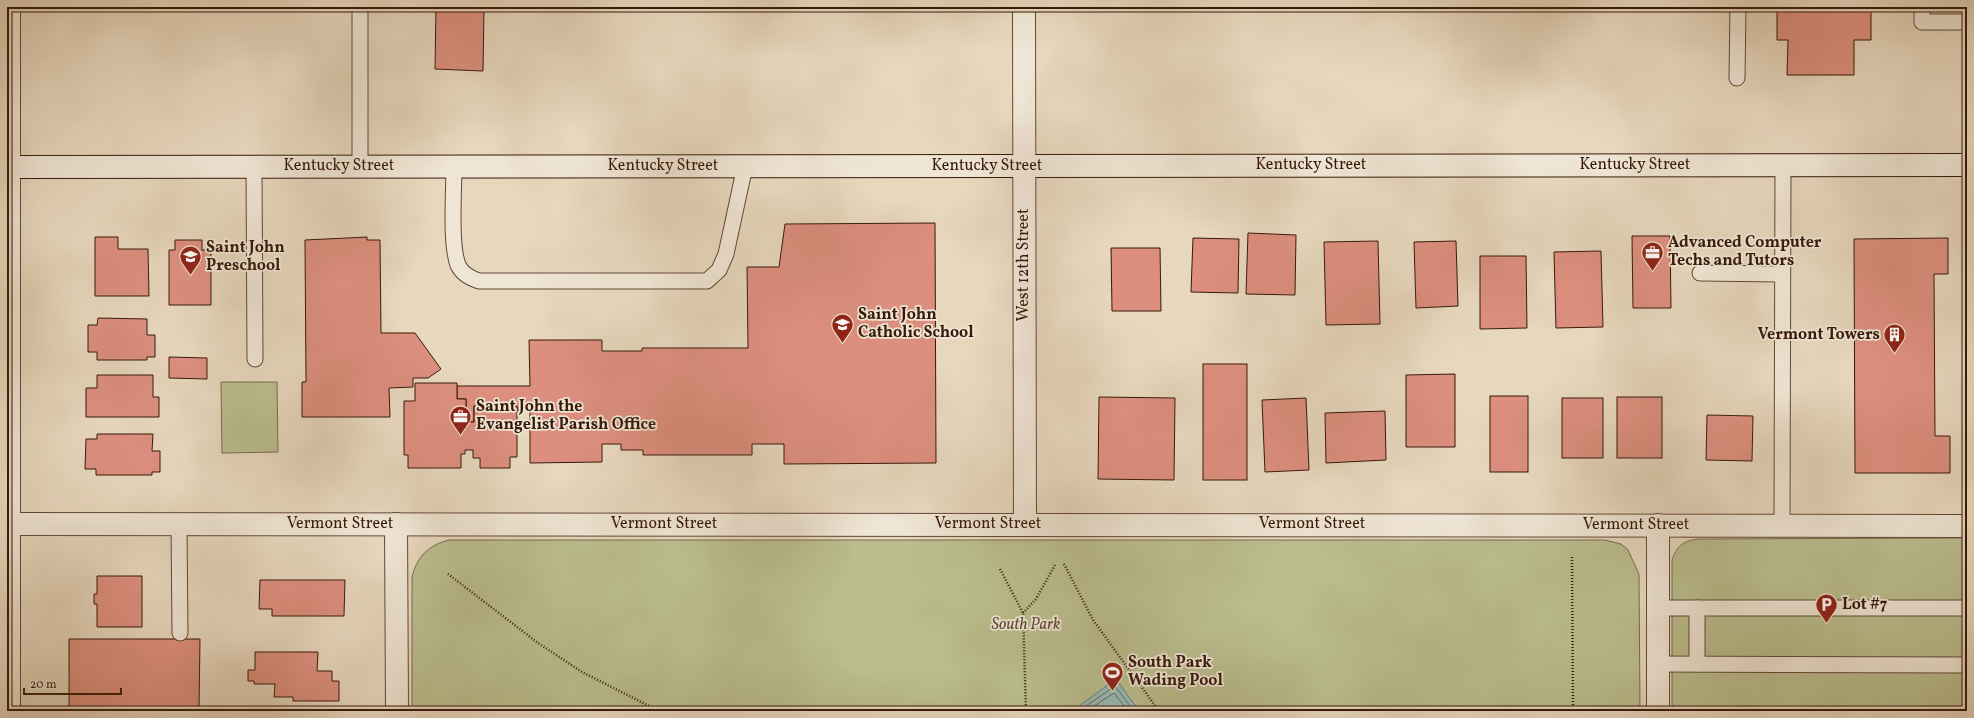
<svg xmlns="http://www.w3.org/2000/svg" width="1974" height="718" font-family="Vollkorn,serif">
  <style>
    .green { fill: #babd8e; stroke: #786b4c }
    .water { fill: #97b9b5; stroke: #717971 }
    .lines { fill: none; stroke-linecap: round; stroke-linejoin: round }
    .shore { stroke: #676960; stroke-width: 1 }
    .building { fill: #dd8f7f; stroke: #37190a }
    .service-casing { stroke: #634837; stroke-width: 17 }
    .minor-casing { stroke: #634837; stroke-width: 24 }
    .secondary-casing { stroke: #37190a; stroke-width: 24 }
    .path { stroke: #37190a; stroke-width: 2.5; stroke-dasharray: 1 2; stroke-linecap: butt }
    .service { stroke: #efe5d4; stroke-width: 15 }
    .minor { stroke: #efe5d4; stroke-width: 22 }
    .secondary { stroke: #efe5d4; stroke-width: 22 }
    .labels { text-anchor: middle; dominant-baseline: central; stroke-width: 3.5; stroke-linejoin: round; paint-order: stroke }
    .street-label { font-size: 16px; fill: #37190a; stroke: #efe5d4 }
    .poi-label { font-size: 16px; font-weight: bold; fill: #37190a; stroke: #efe5d4; text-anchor: start }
    .park-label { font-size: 16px; font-style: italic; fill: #5e4a32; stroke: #efe5d4 }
  </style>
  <rect width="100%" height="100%" fill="#e7d7bd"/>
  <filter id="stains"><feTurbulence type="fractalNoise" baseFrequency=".005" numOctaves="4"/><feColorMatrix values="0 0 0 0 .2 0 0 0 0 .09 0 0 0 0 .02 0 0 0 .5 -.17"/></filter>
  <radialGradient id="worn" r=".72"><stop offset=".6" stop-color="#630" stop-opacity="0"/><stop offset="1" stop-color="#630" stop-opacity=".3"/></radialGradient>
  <g class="green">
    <path d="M221 382H277L278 452 222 453Z"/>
    <path d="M1967 538V711H1672V560C1676 547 1683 541 1697 539Z"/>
    <path d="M449 540H1605L1621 544 1628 550 1639 574 1640 711H412V577C417 556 429 545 449 540Z"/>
  </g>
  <path class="water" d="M1116 679 1139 711H1083L1079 706Z"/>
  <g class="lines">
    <g class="shore">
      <path d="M1086 711V706L1115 686 1134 711"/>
      <path d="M1091 711V708L1114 693 1128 711"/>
    </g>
  </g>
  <g class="building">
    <path d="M436 7H484L483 71 435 69Z"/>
    <path d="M1777 7H1871V40H1854V75H1787L1788 40H1777Z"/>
    <path d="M935 223 936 463 784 464V444H752V455H643V450H621V444H602V462L530 463V410H517V406H474V422H466V399H457V386H530L529 340H602V351H642V348H748L747 267H779L785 224Z"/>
    <path d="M1248 233 1296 235 1295 295 1246 294Z"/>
    <path d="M1632 236H1670L1671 308H1633Z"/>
    <path d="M95 237H118V249H148L149 296H95Z"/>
    <path d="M367 237V240H380L381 333H415L441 369 428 378H413V387L389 388 390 417H302V382H306L305 240Z"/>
    <path d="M1193 238 1239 239 1238 293 1191 292Z"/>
    <path d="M1948 238V274H1934L1935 436H1950V473H1855L1854 239Z"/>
    <path d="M175 240H202V250H211V305H169V250H175Z"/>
    <path d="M1378 241 1380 324 1326 325 1324 242Z"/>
    <path d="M1456 241 1458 306 1416 308 1414 242Z"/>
    <path d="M1111 248H1160L1161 311H1112Z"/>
    <path d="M1601 251 1603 327 1556 328 1554 252Z"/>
    <path d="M1480 256H1526L1527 328 1480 329Z"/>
    <path d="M98 318 147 319V335H155V357H147V360H97V352H88V325H97Z"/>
    <path d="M169 357 207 358V379L169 378Z"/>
    <rect x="1203" y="364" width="44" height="116"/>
    <path d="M1455 374V447H1406V375Z"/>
    <path d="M97 375H153V397H159V417H86V388H97Z"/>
    <path d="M415 383H457V399H466V422H474V406H517V457H510V468H480V458H473V450H465V454H461V468H408V455H404V401H415Z"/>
    <rect x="1490" y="396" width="38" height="76"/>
    <path d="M1099 397 1175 398 1174 480 1098 479Z"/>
    <rect x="1617" y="397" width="45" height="61"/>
    <path d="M1306 398 1309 470 1265 472 1262 400Z"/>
    <rect x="1562" y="398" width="41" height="60"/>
    <path d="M1385 411 1386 460 1326 463 1325 413Z"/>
    <path d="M1707 415 1753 416 1752 461 1706 460Z"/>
    <path d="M97 434H153L152 451H160V472H152V475H96V469H85L86 439H97Z"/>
    <path d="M97 576H142V627H97V604H94V594H97Z"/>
    <path d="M260 580H345L344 616H272V609H259Z"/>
    <path d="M69 639H200L199 711H69Z"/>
    <path d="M255 652H318L317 671H332V681H339V701H293V697H274L275 684H254V681H248V670H255Z"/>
  </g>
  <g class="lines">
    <defs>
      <g id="service">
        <path d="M1922 7V22H1967"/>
        <path d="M1737 78 1738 7"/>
        <path d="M360 166V7"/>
        <path d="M454 166C454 191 450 244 458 265 462 274 470 278 479 281H707L719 270 726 254 745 166"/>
        <path d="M254 167 255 359"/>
        <path d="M1700 273 1782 274"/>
        <path d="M179 524 180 633"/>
        <path d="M1782 525 1783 165"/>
        <path d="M1658 608H1967"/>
        <path d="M1697 608V664"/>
        <path d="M1658 664 1967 665"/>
      </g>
      <g id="minor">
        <path d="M9 7V711"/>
        <path d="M1024 7 1025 524"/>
        <path d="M8 524 1967 526"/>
        <path d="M396 524 397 711"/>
        <path d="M1658 525V711"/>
      </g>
      <path id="secondary" d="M7 167 1967 165"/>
    </defs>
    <use href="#service" class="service-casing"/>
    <use href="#minor" class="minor-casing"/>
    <use href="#secondary" class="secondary-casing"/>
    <g class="path">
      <path d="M1572 557 1573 711"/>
      <path d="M1064 564 1093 620 1159 711"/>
      <path d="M1000 569 1023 613 1026 711"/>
      <path d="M448 574 538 643 582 672 659 711"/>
      <path d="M1023 613 1036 599 1055 565"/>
    </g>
    <use href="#service" class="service"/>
    <use href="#minor" class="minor"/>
    <use href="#secondary" class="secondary"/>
  </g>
  <defs>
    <symbol id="office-pin" viewBox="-11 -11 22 30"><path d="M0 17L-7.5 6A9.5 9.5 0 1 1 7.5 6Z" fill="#8f2418" stroke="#efe5d4"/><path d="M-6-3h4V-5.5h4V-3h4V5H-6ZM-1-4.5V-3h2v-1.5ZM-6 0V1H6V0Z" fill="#fff"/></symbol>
    <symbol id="school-pin" viewBox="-11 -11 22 30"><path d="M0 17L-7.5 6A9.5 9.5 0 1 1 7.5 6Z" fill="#8f2418" stroke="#efe5d4"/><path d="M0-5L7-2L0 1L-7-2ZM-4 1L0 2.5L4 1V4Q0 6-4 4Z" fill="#fff"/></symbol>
    <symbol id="building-pin" viewBox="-11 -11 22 30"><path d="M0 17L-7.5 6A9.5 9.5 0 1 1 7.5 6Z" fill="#8f2418" stroke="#efe5d4"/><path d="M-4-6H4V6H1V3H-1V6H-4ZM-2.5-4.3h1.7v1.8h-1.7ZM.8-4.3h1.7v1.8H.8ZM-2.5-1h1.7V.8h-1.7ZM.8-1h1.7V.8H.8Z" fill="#fff"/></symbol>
    <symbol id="parking-pin" viewBox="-11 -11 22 30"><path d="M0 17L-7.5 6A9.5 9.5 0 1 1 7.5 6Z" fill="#8f2418" stroke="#efe5d4"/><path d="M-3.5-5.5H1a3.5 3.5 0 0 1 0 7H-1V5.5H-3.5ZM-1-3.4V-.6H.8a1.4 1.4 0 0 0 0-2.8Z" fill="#fff"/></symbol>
    <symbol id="stadium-pin" viewBox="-11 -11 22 30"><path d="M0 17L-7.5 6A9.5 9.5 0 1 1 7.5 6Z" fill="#8f2418" stroke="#efe5d4"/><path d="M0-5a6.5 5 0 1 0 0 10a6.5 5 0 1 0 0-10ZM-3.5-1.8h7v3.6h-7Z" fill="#fff"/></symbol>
  </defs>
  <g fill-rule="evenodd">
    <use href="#office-pin" x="1640" y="240" width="25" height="34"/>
    <use href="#school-pin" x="178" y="244" width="25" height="34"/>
    <use href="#school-pin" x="830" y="312" width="25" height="34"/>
    <use href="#building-pin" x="1882" y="322" width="25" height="34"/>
    <use href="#office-pin" x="448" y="404" width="25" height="34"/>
    <use href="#parking-pin" x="1814" y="592" width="25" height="34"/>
    <use href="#stadium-pin" x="1100" y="660" width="25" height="34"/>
  </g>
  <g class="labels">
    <g class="street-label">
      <text x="1311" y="165">Kentucky Street</text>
      <text x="1635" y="165">Kentucky Street</text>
      <text x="339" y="166">Kentucky Street</text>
      <text x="663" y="166">Kentucky Street</text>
      <text x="987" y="166">Kentucky Street</text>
      <text transform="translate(1024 265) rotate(-90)">West 12th Street</text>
      <text x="340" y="524">Vermont Street</text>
      <text x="664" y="524">Vermont Street</text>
      <text x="988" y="524">Vermont Street</text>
      <text x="1312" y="524">Vermont Street</text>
      <text x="1636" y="525">Vermont Street</text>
    </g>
    <g class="poi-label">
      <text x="1668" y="243">Advanced Computer<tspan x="1668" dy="18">Techs and Tutors</tspan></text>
      <text x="206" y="248">Saint John<tspan x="206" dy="18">Preschool</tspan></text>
      <text x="858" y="315">Saint John<tspan x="858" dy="18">Catholic School</tspan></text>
      <text x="1880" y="335" text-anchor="end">Vermont Towers</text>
      <text x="476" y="407">Saint John the<tspan x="476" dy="18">Evangelist Parish Office</tspan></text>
      <text x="1842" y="605">Lot #7</text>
      <text x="1128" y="663">South Park<tspan x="1128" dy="18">Wading Pool</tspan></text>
    </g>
    <g class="park-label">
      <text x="1026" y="625">South Park</text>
    </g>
  </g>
  <rect width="1974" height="718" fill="none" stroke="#e7d7bd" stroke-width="24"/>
  <rect x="8" y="8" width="1958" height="702" fill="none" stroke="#37190a" stroke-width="2"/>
  <rect x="12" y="12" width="1950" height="694" fill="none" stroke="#37190a"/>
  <path d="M24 688v6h97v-6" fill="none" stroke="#37190a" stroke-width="2"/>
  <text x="30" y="688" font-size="12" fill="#37190a" stroke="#efe5d4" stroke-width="3" paint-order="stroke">20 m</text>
  <rect width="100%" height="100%" filter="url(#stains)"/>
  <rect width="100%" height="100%" fill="url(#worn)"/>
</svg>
